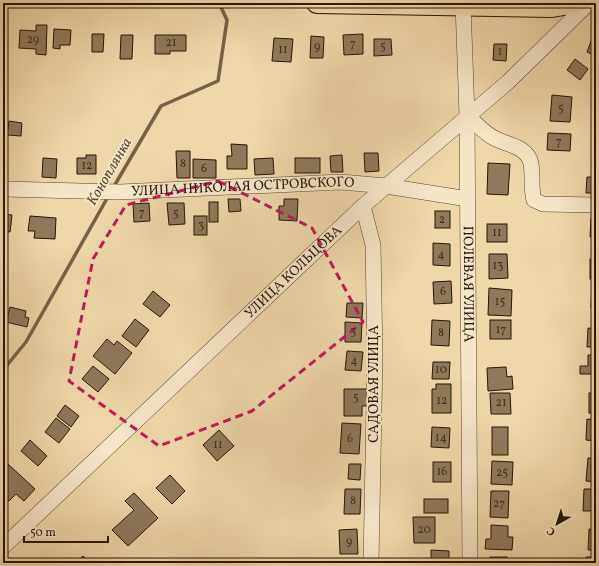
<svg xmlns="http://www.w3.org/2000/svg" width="599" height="566" font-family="Vollkorn,serif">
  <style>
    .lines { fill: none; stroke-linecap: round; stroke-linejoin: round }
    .stream { stroke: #756246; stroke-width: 3.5 }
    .building { fill: #8e7a5a; stroke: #251506 }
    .minor-casing { stroke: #58462e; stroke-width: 16 }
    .major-casing { stroke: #251506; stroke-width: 22 }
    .minor { stroke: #f5e6c6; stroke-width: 15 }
    .major { stroke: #efd8a8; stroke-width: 20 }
    .marked { fill: none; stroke: #c2185b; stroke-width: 3; stroke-dasharray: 8 5; stroke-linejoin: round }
    .labels { text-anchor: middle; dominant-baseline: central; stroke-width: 3.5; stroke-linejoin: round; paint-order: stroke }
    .number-label { font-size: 12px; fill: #3f2e1b }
    .street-label { font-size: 14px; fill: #251506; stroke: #f5e6c6 }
    .water-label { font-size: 15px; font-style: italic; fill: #5a4931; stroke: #f5e6c6 }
  </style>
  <rect width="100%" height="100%" fill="#efd8a8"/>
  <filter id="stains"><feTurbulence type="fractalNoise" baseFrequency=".005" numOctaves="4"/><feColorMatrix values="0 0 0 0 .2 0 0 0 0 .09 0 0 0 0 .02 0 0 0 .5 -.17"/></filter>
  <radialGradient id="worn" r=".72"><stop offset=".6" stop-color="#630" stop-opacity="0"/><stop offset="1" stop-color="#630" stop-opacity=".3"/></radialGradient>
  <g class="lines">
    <g class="stream">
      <path d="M113 188 161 106 218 81 227 20 219 3"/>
      <path d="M3 370 26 342 109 195"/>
    </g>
  </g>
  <g class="building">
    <path d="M36 25H47L46 55 36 54V49L19 48 20 30 36 31Z"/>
    <path d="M54 29 71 30 70 45H60V49L53 48Z"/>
    <path d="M92 34H104L103 52H92Z"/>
    <path d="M363 34V54L344 55 343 35Z"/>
    <path d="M121 35H133L132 59H120Z"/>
    <path d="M155 35H186V51H170V54H155Z"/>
    <path d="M311 36 324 37 323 58H310Z"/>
    <path d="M274 38 293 39 291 62 272 61Z"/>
    <path d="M374 39H391L392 55 374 56Z"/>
    <path d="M591 41 596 43V56L587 52Z"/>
    <path d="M494 44H507L506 61 493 60Z"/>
    <path d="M575 59 588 69 580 80 567 70Z"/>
    <path d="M552 95 572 97 570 122 550 121Z"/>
    <path d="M9 121 22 123 21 136 7 135Z"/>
    <path d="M548 133 571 134 570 151 547 150Z"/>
    <path d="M231 144 247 145V169H227V156H232Z"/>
    <path d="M176 151H190V178H177Z"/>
    <path d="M364 153H378L379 171 365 172Z"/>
    <path d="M86 155H96V174H77V158H86Z"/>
    <path d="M342 155 343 172H331L330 156Z"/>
    <path d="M43 158 57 159 56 178 42 177Z"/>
    <path d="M273 158 274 174 255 175 254 159Z"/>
    <rect x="295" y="158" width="25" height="15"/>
    <path d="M193 159 216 160V178H193Z"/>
    <path d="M488 163 510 164 508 195 487 194Z"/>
    <path d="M587 177H596V193H586Z"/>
    <path d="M228 199H240L241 211 229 212Z"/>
    <path d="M284 199H298L297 221 279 220V206H284Z"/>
    <rect x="209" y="202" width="9" height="20"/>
    <path d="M149 203 150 221 134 222 133 204Z"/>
    <path d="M167 203H184L185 224 169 225Z"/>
    <rect x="435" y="211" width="15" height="17"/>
    <path d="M3 214 12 215 10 232 3 231Z"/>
    <path d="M30 216 56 218 55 239 34 238 35 231H28Z"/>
    <rect x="194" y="216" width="13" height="19"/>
    <path d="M591 218H596V237H590Z"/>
    <rect x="487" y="224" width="20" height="18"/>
    <path d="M433 243 450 244V266L433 265Z"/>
    <path d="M489 254H507L508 278 489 279Z"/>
    <rect x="590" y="259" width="6" height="20"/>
    <path d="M451 281 452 303 434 304 433 282Z"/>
    <path d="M592 286H596V308H591Z"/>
    <path d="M489 288 512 290 511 316 488 315Z"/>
    <path d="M153 291 170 305 160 317 143 304Z"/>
    <path d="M347 303H363L362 318 346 317Z"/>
    <path d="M10 307 26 311 25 317 29 318 27 327 6 322Z"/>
    <path d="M135 319 149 330 136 347 122 336Z"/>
    <path d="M432 320 450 321 449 346 431 345Z"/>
    <rect x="490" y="320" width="21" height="19"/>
    <path d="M345 322 362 323 361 342H345Z"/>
    <path d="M588 328 596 329V347H587Z"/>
    <path d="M107 339 114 345 117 341 132 353 115 374 93 356Z"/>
    <path d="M347 351 363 352 361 371 345 370Z"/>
    <path d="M588 355H596V374H580V366H588Z"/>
    <path d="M433 362H450L449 379H432Z"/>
    <path d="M93 366 109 379 98 392 82 379Z"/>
    <path d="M506 367 507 377 512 376 513 389 488 391 487 368Z"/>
    <path d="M436 384H451V413H432V389H436Z"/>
    <path d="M344 389H367V406H362V416H344Z"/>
    <path d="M490 393H510L511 414H491Z"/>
    <rect x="589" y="393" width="7" height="20"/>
    <path d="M65 405 79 416 71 427 57 416Z"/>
    <path d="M56 418 70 429 59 443 45 432Z"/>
    <path d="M587 419 596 420V441L586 440Z"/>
    <path d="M342 423 361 424 359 454 340 453Z"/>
    <path d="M432 427 450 428 449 448 431 447Z"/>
    <rect x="492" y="427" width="16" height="28"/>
    <path d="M219 430 234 446 217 461 203 445Z"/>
    <path d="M30 440 47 456 38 466 21 451Z"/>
    <path d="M588 458H596V482L586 481Z"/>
    <path d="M492 461 513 462 512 485 491 484Z"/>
    <rect x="433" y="462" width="18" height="20"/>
    <path d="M8 464 35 489 24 501 16 494 9 501 3 495V469Z"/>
    <path d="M349 464H361L360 480 348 479Z"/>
    <path d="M170 475 185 491 172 504 156 488Z"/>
    <path d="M345 489H361L360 514H344Z"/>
    <path d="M584 489H596V511H583Z"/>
    <path d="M491 491H509L508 518 490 517Z"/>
    <path d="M134 493 158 518 128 546 112 530 134 510 125 501Z"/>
    <rect x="424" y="499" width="24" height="14"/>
    <path d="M413 517H435V543H414Z"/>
    <path d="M491 525 508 526V537H513L512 550 485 549 486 539H491Z"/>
    <path d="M357 529 358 554H340L339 530Z"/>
    <path d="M589 529 596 530V550H588Z"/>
    <path d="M431 550 449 551V563H431Z"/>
    <path d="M83 556 90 563H75Z"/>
    <rect x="490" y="557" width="17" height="6"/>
    <path d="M586 557H596V563H585Z"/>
  </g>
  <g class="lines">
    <defs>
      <g id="minor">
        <path id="s1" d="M463 3 467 116 470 563"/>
        <path d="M467 116C476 123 484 133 494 138 506 145 524 145 530 160 534 171 530 186 534 200L543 204 596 205"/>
        <path id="s2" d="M3 189 120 192 341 182 386 186 468 199"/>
        <path d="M363 206 373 245 375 356 371 563"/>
        <path id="s3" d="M3 547 363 206 508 82 589 3"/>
      </g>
      <path id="major" d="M317 3 552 7 576 3"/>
    </defs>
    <use href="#minor" class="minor-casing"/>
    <use href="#major" class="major-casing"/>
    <use href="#minor" class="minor"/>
    <use href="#major" class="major"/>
  </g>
  <path class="marked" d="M218 181 312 228 363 322 252 411 159 446 69 381 93 259 126 205Z"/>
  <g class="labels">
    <g class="number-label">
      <text x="33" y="40">29</text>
      <text x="171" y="43">21</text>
      <text x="353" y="44">7</text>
      <text x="317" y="47">9</text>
      <text x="383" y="47">5</text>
      <text x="283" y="50">11</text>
      <text x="500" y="52">1</text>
      <text x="561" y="109">5</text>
      <text x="559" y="142">7</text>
      <text x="183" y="164">8</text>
      <text x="87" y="166">12</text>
      <text x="204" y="169">6</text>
      <text x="142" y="213">7</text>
      <text x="176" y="214">5</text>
      <text x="442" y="220">2</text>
      <text x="201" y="226">3</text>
      <text x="497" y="233">11</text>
      <text x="441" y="255">4</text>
      <text x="498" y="266">13</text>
      <text x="443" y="292">6</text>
      <text x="500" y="302">15</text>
      <text x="501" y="330">17</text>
      <text x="353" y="332">3</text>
      <text x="441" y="333">8</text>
      <text x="354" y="361">4</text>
      <text x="441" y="370">10</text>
      <text x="356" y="398">5</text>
      <text x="442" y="401">12</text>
      <text x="501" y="403">21</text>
      <text x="441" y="438">14</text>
      <text x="350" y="439">6</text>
      <text x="218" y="445">11</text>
      <text x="442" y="472">16</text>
      <text x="502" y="473">25</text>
      <text x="353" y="501">8</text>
      <text x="499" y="504">27</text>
      <text x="424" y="530">20</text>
      <text x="349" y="542">9</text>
    </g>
    <g class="street-label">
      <text stroke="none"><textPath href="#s2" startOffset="240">УЛИЦА НИКОЛАЯ ОСТРОВСКОГО</textPath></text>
      <text stroke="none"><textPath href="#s3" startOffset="400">УЛИЦА КОЛЬЦОВА</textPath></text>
      <text stroke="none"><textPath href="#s1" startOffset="281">ПОЛЕВАЯ УЛИЦА</textPath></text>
      <text transform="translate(374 384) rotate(-90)">САДОВАЯ УЛИЦА</text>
    </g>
    <g class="water-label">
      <text transform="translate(110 172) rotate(-60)">Коноплянка</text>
    </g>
  </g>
  <rect width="599" height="566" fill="none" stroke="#efd8a8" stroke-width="16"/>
  <rect x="4" y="4" width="591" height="558" fill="none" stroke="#251506" stroke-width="2"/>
  <rect x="8" y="8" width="583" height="550" fill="none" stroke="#251506"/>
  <g transform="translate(557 524) rotate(219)" stroke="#f5e6c6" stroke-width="3" paint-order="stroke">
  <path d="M0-3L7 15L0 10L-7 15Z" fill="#251506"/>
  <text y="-6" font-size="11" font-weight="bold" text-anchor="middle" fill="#251506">С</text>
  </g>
  <path d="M24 536v6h84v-6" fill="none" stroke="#251506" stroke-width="2"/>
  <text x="30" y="536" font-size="12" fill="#251506" stroke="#f5e6c6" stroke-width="3" paint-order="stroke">50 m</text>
  <rect width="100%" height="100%" filter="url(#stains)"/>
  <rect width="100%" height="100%" fill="url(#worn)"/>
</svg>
